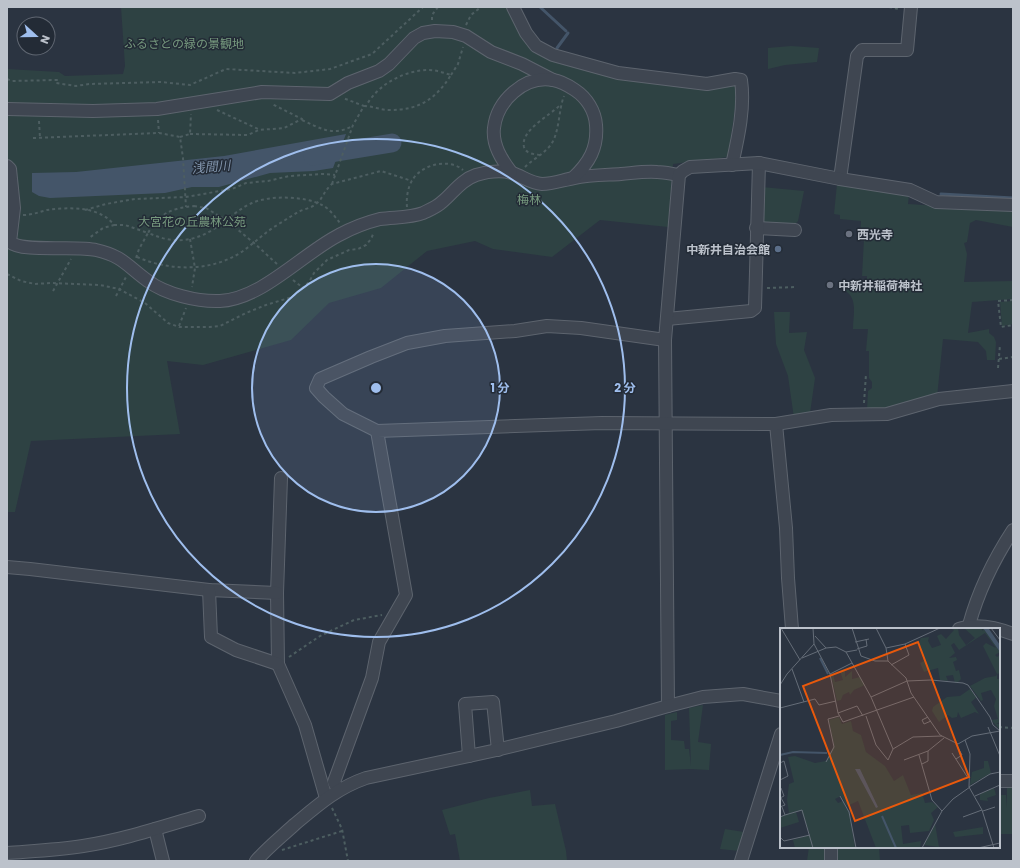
<svg xmlns="http://www.w3.org/2000/svg" width="1020" height="868" font-family="Poppins,'Noto Sans JP',sans-serif">
  <style>
    .green { fill: #2e4243 }
    .water { fill: #445569 }
    .lines { fill: none; stroke-linecap: round; stroke-linejoin: round }
    .stream { stroke: #445569; stroke-width: 3 }
    .river { stroke: #445569; stroke-width: 19 }
    .minor-casing { stroke: #5d646e; stroke-width: 14 }
    .path { stroke: #4d5e61; stroke-width: 2; stroke-dasharray: 3 3; stroke-linecap: butt }
    .minor { stroke: #3f4651; stroke-width: 12 }
    .ring { fill: none; stroke: #9fbeed; stroke-width: 2 }
    .worship-dot { fill: #6b7280; stroke: #232b36; stroke-width: 1.5 }
    .service-dot { fill: #5c6f8a; stroke: #232b36; stroke-width: 1.5 }
    .labels { text-anchor: middle; dominant-baseline: central; stroke-width: 3; stroke-linejoin: round; paint-order: stroke }
    .park-label { font-size: 12px; fill: #76997e; stroke: #232b36 }
    .poi-label { font-size: 12px; font-weight: bold; fill: #bcc2cb; stroke: #232b36; text-anchor: start }
    .water-label { font-size: 13px; font-style: italic; fill: #8093aa; stroke: #232b36 }
    .inset-river { fill: none; stroke: #445569; stroke-width: 2 }
    .inset-road { fill: none; stroke: #656d78; stroke-width: 1 }
    .view { fill: #e8590c; fill-opacity: 0.15; stroke: #e8590c; stroke-width: 2 }
    .inset-edge { fill: none; stroke: #bcc2cb; stroke-width: 2 }
    .centre { fill: #9fbeed; stroke: #232b36; stroke-width: 2 }
    .ring-label { font-size: 12px; text-anchor: middle; font-weight: bold; fill: #9fbeed; stroke: #232b36; stroke-width: 3; stroke-linejoin: round; paint-order: stroke }
  </style>
  <rect width="100%" height="100%" fill="#2b3441"/>
  <g class="green">
    <path d="M121 7H509L555 60 734 84 738 88 728 157 673 164 668 227 600 220 552 257 493 249 475 241 427 251 381 288 329 303 291 340 203 365 167 361 180 434 31 441 15 512H7V69L59 72 65 76 123 74 125 66Z"/>
    <path d="M791 46 819 48 817 62 785 65 768 69V48Z"/>
    <path d="M837 184 909 195 908 204 1013 211V227L976 220 970 223 967 242 964 243 967 254 964 282 1013 281V299L972 302 968 333 989 329V333L994 337 996 342 995 360H987L986 351 978 342 943 339 937 397 886 411 867 410 868 391 872 388V382L869 378V351H866L868 329H853C853 313 859 297 842 289L867 288V276H862L864 239H860L861 221 840 219V215L834 214Z"/>
    <path d="M761 187 804 191 798 221 793 226 761 225Z"/>
    <path d="M1013 301V324L1002 326 1000 302Z"/>
    <path d="M774 312H790L789 333 807 332 804 350 815 378 810 413 794 418 788 376 776 344Z"/>
    <path d="M703 705 698 742 711 744 709 770 691 769 665 770V715L677 712V720L671 721V740L684 741 685 749H689L691 766 689 708Z"/>
    <path d="M1007 786H1013V834H999V795H1006L1007 808Z"/>
    <path d="M530 790 532 806 555 804 566 851 567 861H460L455 834 450 835 442 810 489 798Z"/>
    <path d="M725 829 744 832 739 851 720 849Z"/>
    <path d="M809 847H879L880 861H807Z"/>
  </g>
  <path class="water" d="M346 134 333 168 314 171 270 173 219 187H192L165 193 50 198 39 196 32 192V173L76 172 224 156Z"/>
  <g class="lines">
    <g class="stream">
      <path d="M540 7 566 31"/>
      <path d="M557 48 568 33"/>
      <path d="M941 194 1013 198"/>
    </g>
    <path class="river" d="M313 156 392 143"/>
    <defs>
      <g id="minor">
        <path d="M513 7 526 33 536 46 553 55 618 73 707 84 735 79 741 80C745 108 738 138 732 165"/>
        <path d="M7 109 93 111 157 109 262 92 330 94 348 83 379 71 389 64 414 38 423 33 435 31 453 32 466 36 491 52 522 64 553 80"/>
        <path d="M7 166 10 169 14 208 10 242C22 253 77 245 96 250 123 256 127 266 148 281 165 294 198 302 220 301 262 299 302 254 339 235 350 229 368 222 380 219 394 217 410 218 423 213 429 210 437 207 442 202 453 193 461 180 476 175 486 172 501 170 512 173 522 176 530 183 542 184 553 184 563 180 574 178 589 175 605 175 621 174 633 173 645 171 657 172 664 172 672 174 679 175"/>
        <path d="M511 172C502 160 492 145 494 128 497 101 524 75 553 80 561 81 569 86 575 90 587 98 595 111 596 125 598 148 589 163 573 178"/>
        <path d="M840 179 857 56 862 50H907L911 7"/>
        <path d="M756 228 795 230"/>
        <path d="M667 319 751 311 755 308 759 163"/>
        <path d="M776 424 786 528 788 578 792 629"/>
        <path d="M377 431 343 414 324 397 316 388 320 379 371 357 407 343 445 336 515 331 547 326 581 328 665 340"/>
        <path d="M281 478 277 593 278 664 305 725 326 798"/>
        <path d="M7 567 30 569 209 590 277 593"/>
        <path d="M209 590 211 637 236 650 278 664"/>
        <path d="M969 625C978 592 994 559 1013 530"/>
        <path d="M959 629C977 623 995 627 1013 634"/>
        <path d="M668 706 665 340 679 175 683 171 690 167 759 163 840 179 910 190 936 202 1013 205"/>
        <path d="M469 756 465 704 493 702 498 750"/>
        <path d="M999 781H1013"/>
        <path d="M338 790 334 782 372 678 379 642 406 595 377 431 602 423 776 424 831 415 887 414 939 399 1013 391"/>
        <path d="M155 829 163 861"/>
        <path d="M831 847V861"/>
        <path d="M7 853C33 851 58 850 83 846 123 840 161 827 199 816"/>
        <path d="M256 861C267 848 281 837 294 825 318 805 337 788 366 778L492 751 616 721 668 706 703 697 743 694 781 701"/>
        <path d="M741 861 781 734"/>
      </g>
    </defs>
    <use href="#minor" class="minor-casing"/>
    <g class="path">
      <path d="M889 7 899 9"/>
      <path d="M432 20V15L438 7"/>
      <path d="M466 25 471 15 481 7"/>
      <path d="M451 75 458 64 463 47"/>
      <path d="M7 79 12 81 57 80 56 83 76 86 89 84 161 82 190 85 226 69 295 73 330 69 372 54 423 7"/>
      <path d="M364 106C372 106 381 110 389 110 419 110 435 100 451 75 444 73 437 70 429 70 405 70 378 84 366 106"/>
      <path d="M217 110 258 129"/>
      <path d="M158 120 159 133"/>
      <path d="M302 120C320 128 333 137 352 126"/>
      <path d="M39 121 40 138"/>
      <path d="M190 134 248 135 259 130 284 128 302 119 272 104"/>
      <path d="M180 137 190 134 191 114"/>
      <path d="M33 138 159 133 180 137 183 158 186 207"/>
      <path d="M540 155C534 154 526 154 524 147 520 130 551 115 560 105"/>
      <path d="M525 167C532 160 542 155 549 147 560 135 558 111 564 96"/>
      <path d="M332 184 353 125 364 106 343 98"/>
      <path d="M194 206 206 208 226 220C210 234 188 244 167 239 160 238 154 235 148 233 160 213 172 208 194 206Z"/>
      <path d="M407 207C406 198 408 186 413 179 423 164 449 158 463 170"/>
      <path d="M85 210 106 204 135 199 186 197 220 191 232 189 246 183 268 181 289 176 323 174 335 175"/>
      <path d="M23 215C32 215 39 212 47 210 69 207 100 206 114 225L103 228 89 238"/>
      <path d="M114 225H125L148 233 139 249 136 258"/>
      <path d="M190 239 195 268 192 287"/>
      <path d="M137 257C170 271 209 272 240 253 252 245 262 235 274 227 282 222 290 217 298 212 304 209 312 208 317 203 323 198 324 191 332 184L381 171 412 181"/>
      <path d="M277 264 254 243 226 220C234 214 243 207 252 203 270 195 305 196 322 205 329 208 335 217 340 223"/>
      <path d="M7 274 21 281 35 284 50 283 100 285 119 289 145 303 168 323 179 327H210L220 326 246 313 266 305 292 297 309 282 314 273 327 260 349 250 358 249 366 245 371 239 374 232"/>
      <path d="M293 280 302 287"/>
      <path d="M767 288 796 287"/>
      <path d="M53 291 71 259"/>
      <path d="M116 296 126 277"/>
      <path d="M1013 300 998 301 1001 327 1013 325"/>
      <path d="M179 326 186 308"/>
      <path d="M999 359 1013 357"/>
      <path d="M998 368 1000 345"/>
      <path d="M864 403 866 374"/>
      <path d="M289 657 320 636 354 620 382 615"/>
      <path d="M999 727 1013 728"/>
      <path d="M332 808 342 829 348 861"/>
      <path d="M282 850 342 831"/>
    </g>
    <use href="#minor" class="minor"/>
  </g>
  <circle cx="376" cy="388" r="124" fill="#9fbeed" fill-opacity=".12"/>
  <g class="ring">
    <circle cx="376" cy="388" r="124"/>
    <circle cx="376" cy="388" r="249"/>
  </g>
  <g class="worship-dot">
    <circle cx="849" cy="234" r="4"/>
    <circle cx="830" cy="285" r="4"/>
  </g>
  <circle class="service-dot" cx="778" cy="249" r="4"/>
  <g class="labels">
    <g class="park-label">
      <text x="184" y="43">ふるさとの緑の景観地</text>
      <text x="529" y="199">梅林</text>
      <text x="192" y="221">大宮花の丘農林公苑</text>
    </g>
    <g class="poi-label">
      <text x="857" y="234">西光寺</text>
      <text x="770" y="249" text-anchor="end">中新井自治会館</text>
      <text x="838" y="285">中新井稲荷神社</text>
    </g>
    <g class="water-label">
      <text transform="translate(211 167) rotate(-5)">浅間川</text>
    </g>
  </g>
  <g transform="translate(780 628)">
    <rect width="220" height="220" fill="#2b3441"/>
    <path d="M169 0H178L179 7 186 17 195 10 184 0H201L203 3V0L220 24 215 27 217 29 220 27V45L217 46V51H220V94L216 96H220V102L213 94 212 92 218 91 214 78 216 71 211 62 201 65 203 72 201 73 190 58 205 50 216 48 217 46 203 18 206 15 216 20 205 5 179 22 174 15 171 17 175 25 169 30 176 29 177 32 173 34 176 43 179 42 181 51 178 54 175 55 173 47 166 48 168 53 160 52 158 40 144 44 140 35 144 33 139 14 141 10 149 9 148 13 152 20 161 17 157 8 161 6 159 4 166 11 174 2ZM65 41V49L72 43V51L80 49 85 57 74 62 70 67 69 64 63 67 61 72 57 73 51 47 53 46 55 54 63 52 60 43ZM190 61 197 69 191 74 199 86 195 84 181 90 178 84 177 89 172 90 168 87 159 94 152 83 153 79 167 69 180 68ZM59 89 62 96 71 93 73 103 81 107 86 124 105 138 114 153 123 147 131 167 142 165 145 175 152 174 158 179 151 185 154 192 149 203 130 205 129 197 121 198 123 216 141 213 140 220H96L78 173 67 178 61 168 55 171 58 175 63 173 69 184 75 220H15L13 212 30 207 21 182 16 184 19 194 0 200V189L9 185 7 172 9 156 14 154 8 129 15 128 35 135 46 133 54 117 49 92ZM204 133H208L211 145 190 157 192 144 204 140ZM214 160 216 167 207 170 208 173 200 172V166ZM155 196 159 219 144 217ZM203 199V206L175 209 173 204Z" fill="#2e4243"/>
    <path d="M203 0 209 1 220 17V24ZM75 141H80L98 179 96 180Z" fill="#445569"/>
    <path class="inset-river" d="M40 30 48 46M0 127 13 124 47 125M102 188 116 220"/>
    <path class="inset-road" d="M1 0 20 32M72 0 81 28 95 33H108M96 0 106 20 108 33 126 50 131 65 160 107 178 116 192 108 220 103M211 0 220 12M35 8 46 20M75 14 89 11M34 16 50 46 58 85 63 94 134 69M106 20 125 16 160 0M77 21 87 18 86 11M66 24 91 69 113 121 133 109 162 108M22 30 46 20 56 19 66 24 77 22M111 37 129 27 125 16M12 41 24 74M50 46 72 35M0 57 7 46 34 16 33 0M91 69 127 53 151 52 183 55 188 57 210 89 213 97 220 103M0 80 35 71 39 77 56 73M58 85 77 78 83 88M86 88 96 117 108 132 113 121M148 89 142 92 144 96 151 93M208 99 220 128M185 112 190 126 189 159 202 182 214 220M176 116 182 127 176 131M172 125 188 150M139 127 152 172 162 183M124 132 148 123 164 110M46 134 54 119 48 91 59 88M0 135 4 133 8 148 0 152M142 136 148 133V123M189 159 210 146 220 144M60 168 69 184 76 220M195 168 220 157M0 170 4 168 1 160M0 179 5 177 1 170M203 183 215 179M5 187 22 182 33 220M0 189 5 187 2 179M183 189 202 182M0 209 4 213 30 207M142 220 162 183 173 171 190 159M198 220 220 215"/>
    <path class="view" d="M138 14 189 149 75 193 23 58Z"/>
    <rect width="220" height="220" class="inset-edge"/>
  </g>
  <circle cx="376" cy="388" r="6" class="centre"/>
  <g class="ring-label">
    <text x="500" y="392">1 分</text>
    <text x="625" y="392">2 分</text>
  </g>
  <rect width="1020" height="868" fill="none" stroke="#bcc2cb" stroke-width="16"/>
  <g transform="translate(36 36) rotate(111)"><circle r="19" fill="#232b36" stroke="#606772"/>
  <path d="M0-3L7 15L0 10L-7 15Z" fill="#9fbeed"/>
  <text y="-6" font-size="11" font-weight="bold" text-anchor="middle" fill="#bcc2cb">N</text>
  </g>
</svg>
